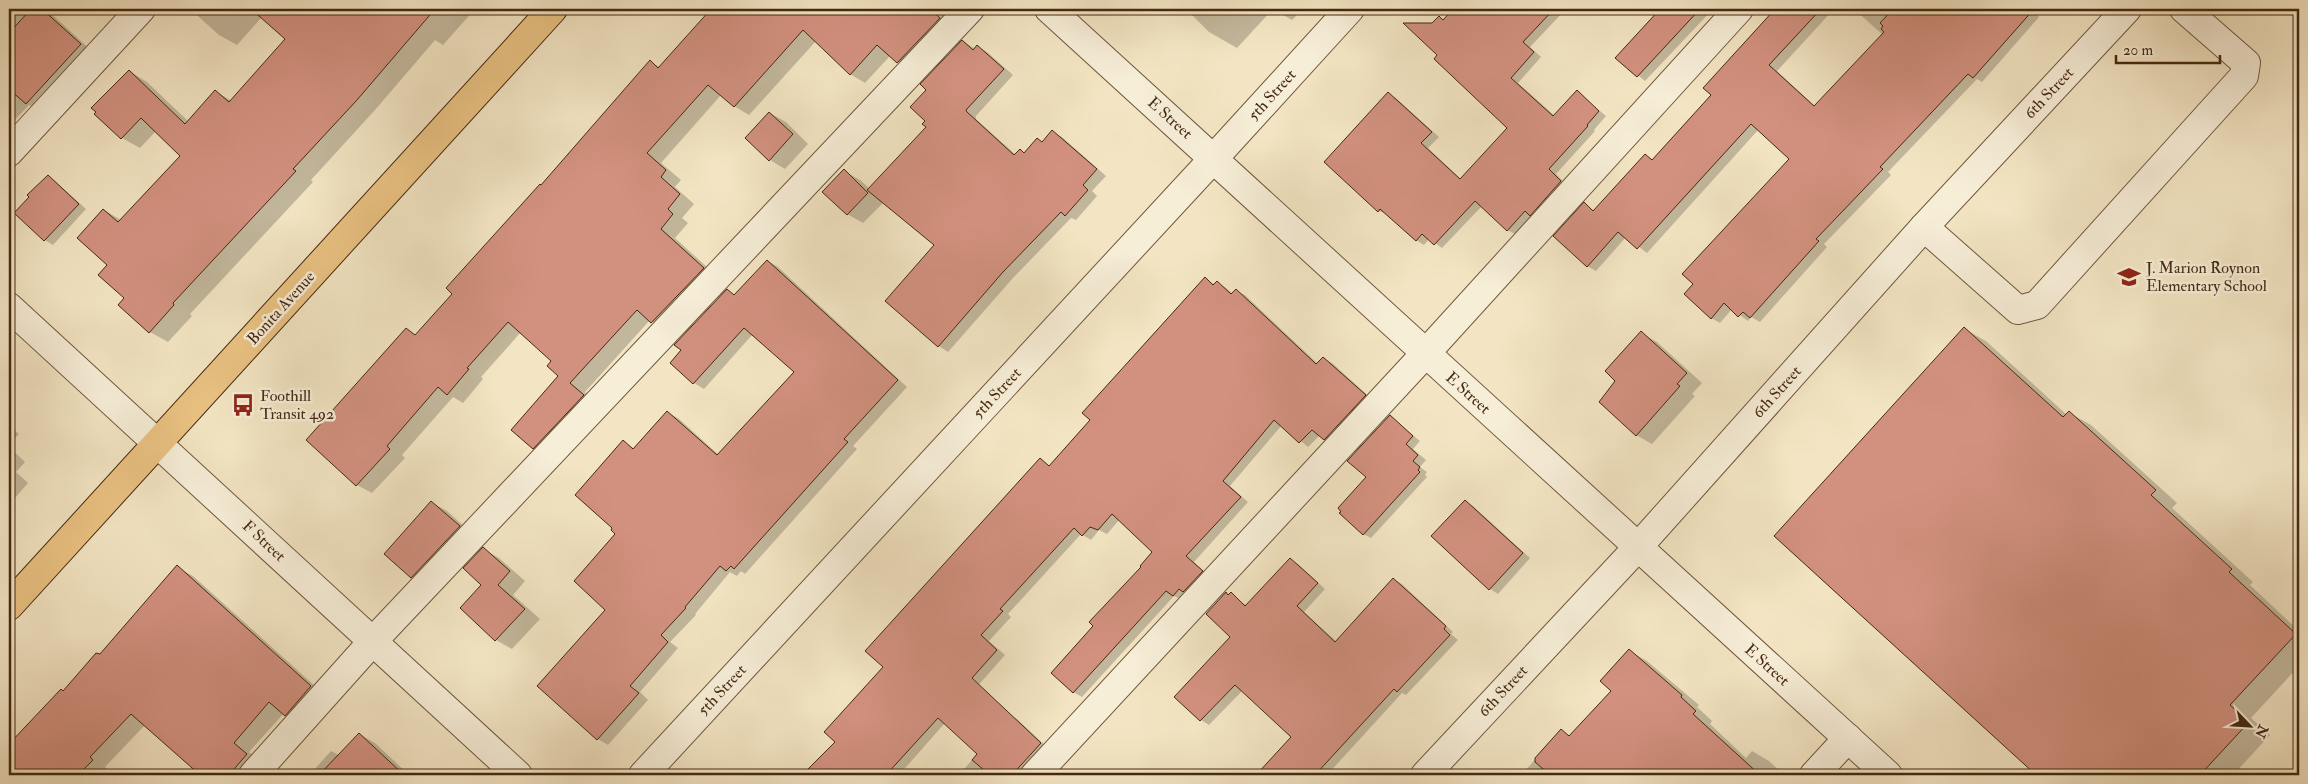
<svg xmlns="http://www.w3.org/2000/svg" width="2308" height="784" font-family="'IM FELL Double Pica',serif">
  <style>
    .shadow { fill: #0003 }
    .building { fill: #d2917f; stroke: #452911 }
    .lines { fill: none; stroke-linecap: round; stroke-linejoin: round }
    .minor-casing { stroke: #70583e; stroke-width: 30 }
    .major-casing { stroke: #452911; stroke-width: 30 }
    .minor { stroke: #f7eed8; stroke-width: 28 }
    .major { stroke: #eac282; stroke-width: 28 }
    .labels { text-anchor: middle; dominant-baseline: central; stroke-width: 5; stroke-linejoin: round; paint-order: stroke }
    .street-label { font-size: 16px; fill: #452911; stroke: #f7eed8 }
    .poi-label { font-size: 16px; fill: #452911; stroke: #f7eed8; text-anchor: start }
  </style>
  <rect width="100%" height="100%" fill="#f3e5c3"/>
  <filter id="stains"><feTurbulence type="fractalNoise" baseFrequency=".004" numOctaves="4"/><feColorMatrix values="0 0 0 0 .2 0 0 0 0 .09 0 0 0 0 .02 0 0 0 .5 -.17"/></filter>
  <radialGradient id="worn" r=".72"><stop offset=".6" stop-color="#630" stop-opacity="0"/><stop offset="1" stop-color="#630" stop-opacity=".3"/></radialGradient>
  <g class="shadow">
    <path d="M9 9H46L93 52 39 111 29 105 9 126Z"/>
    <path d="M190 9H311L331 26 350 9H475L443 45 435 40 375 110 311 180 313 182 190 314 192 316 168 342 150 332 120 305 126 298 109 265 104 210 121 220 182 156 156 131 140 148 122 138 129 71 147 82 189 122 216 92 232 101 287 39 262 17 237 45 219 35Z"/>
    <path d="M713 9H943L947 12 943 17 954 28 913 71 890 56 865 83 850 74 816 41 749 115 734 106 721 95 661 163 681 180 675 187 694 204 682 218 688 223 675 238 718 277 667 331 650 320 585 392 598 405 549 457 533 448 559 376 553 361 521 332 481 377 483 379 463 403 453 397 402 455 405 458 372 493 357 485 407 329 416 335 454 294 542 187 650 62 660 67Z"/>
    <path d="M1192 9H1303L1292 20 1273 9 1237 48 1209 32 1189 12Z"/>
    <path d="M1455 9H1566L1530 47 1541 57 1518 83 1555 116 1577 92 1606 116 1594 130 1595 131 1556 174 1568 186 1533 216 1515 234 1507 230 1482 206 1442 248 1429 239 1424 245 1416 240 1387 214 1379 211 1388 94 1396 98 1439 137 1428 148 1461 179 1509 128 1439 55 1433 24 1439 17 1444 21Z"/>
    <path d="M1662 9H1713L1645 81 1617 58Z"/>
    <path d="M1776 9H1834L1777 71 1815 106 1883 35 1854 9H2033L2039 17 1982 82 1977 79 1888 172 1891 175 1824 244 1827 247 1760 322 1751 317 1748 321 1732 309 1720 323 1711 318 1791 159 1759 129 1647 253 1626 237 1596 271 1587 266 1584 204 1595 211 1645 155 1653 160 1712 95 1705 88Z"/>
    <path d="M963 41 975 49 977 46 987 52 1013 75 976 116V119L1016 155 1020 150 1025 153 1043 143 1052 132 1062 137 1106 176 1092 191 1097 196 1076 220 1071 218 1013 278 948 352 939 346 936 245 884 202 863 223 847 214 844 171 860 180 870 189 928 127V90Z"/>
    <path d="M770 113 786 122 808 144 785 169 770 160Z"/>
    <path d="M48 177 56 182 86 209 53 245 45 240 16 213Z"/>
    <path d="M768 261 778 267 907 387 853 446 857 449 745 574 741 571 737 576 730 572 695 614 696 615 670 642 678 648 640 692 648 700 608 745 598 739 607 610 617 534 624 442 635 449 668 413 678 418 719 455 796 372 753 334 704 389 694 383 671 363 727 290 736 296Z"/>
    <path d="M1205 278 1215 285 1217 283 1226 288 1233 294 1236 291 1245 295 1318 364 1323 358 1332 363 1373 400 1333 444 1320 435 1308 447 1282 425 1230 486 1248 502 1194 562 1210 577 1182 600 1174 596 1082 697 1073 692 1095 626 1154 552 1120 519 1107 534 1099 530 1091 540 1081 534 1008 614 1011 617 989 641 1005 655 899 775H804L837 742 885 667 1040 460 1050 466 1092 420Z"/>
    <path d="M1965 329 1986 341 2067 415 2070 413 2091 425 2177 503 2172 508 2253 582 2250 585 2299 631V666L2251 718 2270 735 2233 775H2038L1776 536Z"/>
    <path d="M1641 333 1657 342 1702 383 1692 394 1695 396 1652 444 1636 435 1617 381Z"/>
    <path d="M1390 416 1420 441 1413 449 1426 460 1420 467 1427 472 1425 475 1427 477 1371 538 1363 534 1368 477Z"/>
    <path d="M9 425 19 434 9 445Z"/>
    <path d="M9 447 25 462 16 472 28 483 9 505Z"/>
    <path d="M1465 501 1473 506 1530 558 1498 594 1490 589 1433 536Z"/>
    <path d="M431 502 447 511 475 536 428 586 412 577Z"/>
    <path d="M483 549 499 558 525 581 513 595 540 619 512 649 496 640 483 585Z"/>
    <path d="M1290 559 1298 564 1325 589 1304 612 1337 642 1393 579 1402 584 1453 632 1451 634 1458 640 1406 695 1402 693 1327 775H1258L1293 736 1243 690 1209 725 1201 720 1176 697 1231 637 1229 596 1231 594 1247 606Z"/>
    <path d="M177 567 193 576 326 696 302 724 284 713 249 752 262 764 252 775H201L145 725 105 767 108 770 102 775H9V746L62 691 64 692 100 655Z"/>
    <path d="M1629 651 1647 661 1699 705 1697 707 1712 721 1710 724 1746 758 1752 751 1769 761 1784 775H1663L1655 768 1649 775H1521L1561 731 1571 736 1612 691Z"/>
    <path d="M1010 715 1017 719 1048 748 1023 775H959Z"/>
    <path d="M359 734 375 743 408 774 313 775 312 772 331 751 339 755Z"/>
  </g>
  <g class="building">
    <path d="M31 9H42L81 44 26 104 9 89V33Z"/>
    <path d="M251 9H435L357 100 293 169 296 171 173 303 174 305 149 333 118 305 124 298 98 275 107 265 77 238 103 209 118 222 180 156 141 118 121 139 94 114 96 112 91 108 129 70 185 124 215 90 229 102 285 39Z"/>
    <path d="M711 9H930L940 18 897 63 877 45 850 75 803 30 734 107 708 85 647 153 666 170 661 177 680 194 668 209 673 214 661 229 704 268 651 323 637 310 570 383 584 395 533 449 511 430 558 376 547 366 551 361 508 322 467 368 469 369 447 395 438 387 387 446 390 449 356 486 306 440 406 328 415 335 452 294 446 288 540 184 541 185 650 60 658 68Z"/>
    <path d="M1453 9H1554L1523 42 1534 52 1511 78 1553 116 1577 90 1599 111 1587 125 1588 126 1549 169 1561 181 1530 216 1525 211 1507 231 1475 201 1434 245 1422 234 1416 241 1380 209 1378 212 1324 162 1388 92 1432 132 1421 143 1460 179 1507 128 1434 59 1437 55 1403 23H1432L1439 16 1443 20Z"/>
    <path d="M1660 9H1700L1637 77 1615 58Z"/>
    <path d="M1775 9H1821L1769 65 1814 106 1884 32 1881 29 1883 26 1880 23 1893 9H2034L1973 78 1968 74 1880 167 1883 169 1816 239 1819 241 1750 318 1743 312 1738 317 1724 303 1711 319 1684 294 1693 284 1682 274 1789 159 1751 124 1637 249 1618 232 1587 267 1553 236 1584 202 1593 211 1645 154 1652 160 1711 95 1703 88Z"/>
    <path d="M962 40 973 50 977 45 1004 69 966 110 967 112 1014 155 1020 149 1024 153 1037 138 1042 142 1052 130 1097 169 1083 185 1088 190 1065 216 1061 212 1003 272 938 347 885 301 934 245 867 190 926 127 922 124 925 121 910 107 926 90 920 84Z"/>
    <path d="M769 112 793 134 769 161 745 138Z"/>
    <path d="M844 169 868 193 847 215 822 192Z"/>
    <path d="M48 175 79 204 44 241 14 213 29 197 27 195Z"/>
    <path d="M767 260 898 380 844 439 848 442 734 569 731 566 726 571 720 566 685 607 686 608 661 635 668 642 630 686 639 693 597 740 537 686 605 610 574 581 615 534 611 530 612 528 575 495 623 440 633 449 667 411 717 455 794 372 744 328 693 384 670 363 681 350 674 345 727 289 734 295Z"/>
    <path d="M1205 277 1213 285 1217 281 1231 294 1236 289 1316 364 1323 357 1366 395 1324 440 1312 430 1299 443 1274 420 1223 481 1241 497 1186 556 1203 571 1183 592 1179 589 1173 596 1166 591 1073 693 1051 673 1093 626 1089 622 1141 567 1140 566 1152 552 1112 514 1098 530 1090 527 1082 536 1074 528 1000 609 1003 611 981 635 997 650 972 678 1041 743 1012 775H990L972 760 977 754 938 718 886 775H802L835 742 824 732 883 667 865 651 1040 458 1049 466 1090 420 1082 413Z"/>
    <path d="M1964 327 2063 417 2069 411 2156 490 2151 495 2232 569 2229 572 2296 634 2230 705 2249 722 2200 775H2036L1774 536Z"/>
    <path d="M1641 331 1687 373 1677 384 1680 386 1636 436 1599 402 1615 381 1605 371Z"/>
    <path d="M1390 415 1413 436 1406 444 1418 455 1413 461 1420 467 1418 470 1420 472 1363 535 1339 513 1341 512 1338 508 1366 477 1347 461Z"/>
    <path d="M1465 500 1523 553 1489 590 1431 536Z"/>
    <path d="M431 501 460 526 411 578 384 554Z"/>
    <path d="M483 547 510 571 498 585 525 609 495 641 460 608 481 585 463 568Z"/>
    <path d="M1290 558 1318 583 1297 606 1335 642 1393 578 1446 626 1444 629 1450 635 1397 692 1394 689 1315 775H1256L1291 737 1235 685 1200 721 1174 697 1230 637 1206 614 1226 592 1228 595 1231 592 1245 606Z"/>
    <path d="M177 565 311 686 285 716 269 702 234 743 247 754 229 775H200L131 714 90 757 93 760 78 775H9V744L61 689 63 691 96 653 100 654Z"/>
    <path d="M1629 649 1682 695 1681 697 1696 711 1693 714 1760 775H1550L1535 762V758L1561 729 1569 736 1611 691 1600 681Z"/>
    <path d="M359 733 404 775H319Z"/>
  </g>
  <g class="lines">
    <defs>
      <g id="minor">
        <path d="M1049 9 1888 775"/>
        <path d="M9 152 141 9"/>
        <path d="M1924 227 2018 310 2037 305 2244 76 2246 63 2184 9"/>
        <path d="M9 307 518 775"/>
        <path d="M253 775 373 641 970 9"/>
        <path d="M643 775 1214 158 1350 9"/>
        <path d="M1035 775 1425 354 1739 9"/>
        <path d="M1425 775 1638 547 1924 227 2127 9"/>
        <path d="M1814 775 1848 738"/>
      </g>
      <path id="major" d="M9 606 553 9"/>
    </defs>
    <use href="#minor" class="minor-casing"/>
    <use href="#major" class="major-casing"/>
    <use href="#minor" class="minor"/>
    <use href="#major" class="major"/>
  </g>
  <defs>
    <symbol id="school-bare" viewBox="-9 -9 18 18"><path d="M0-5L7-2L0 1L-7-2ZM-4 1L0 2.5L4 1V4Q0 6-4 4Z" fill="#8f2418" stroke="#f7eed8" stroke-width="2.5" paint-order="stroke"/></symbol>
    <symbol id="bus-bare" viewBox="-9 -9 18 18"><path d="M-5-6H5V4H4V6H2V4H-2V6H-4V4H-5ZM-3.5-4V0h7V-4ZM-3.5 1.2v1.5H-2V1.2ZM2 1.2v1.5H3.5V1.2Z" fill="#8f2418" stroke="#f7eed8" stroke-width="2.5" paint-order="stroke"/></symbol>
  </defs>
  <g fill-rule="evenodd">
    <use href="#school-bare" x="2113" y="261" width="32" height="32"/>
    <use href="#bus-bare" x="227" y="389" width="32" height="32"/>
  </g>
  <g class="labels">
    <g class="street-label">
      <text transform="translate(2049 93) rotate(-47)">6th Street</text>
      <text transform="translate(1272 95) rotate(-48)">5th Street</text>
      <text transform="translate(1170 118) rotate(42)">E Street</text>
      <text transform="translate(281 308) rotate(-48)">Bonita Avenue</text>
      <text transform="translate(1777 392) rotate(-48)">6th Street</text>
      <text transform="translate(997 393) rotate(-47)">5th Street</text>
      <text transform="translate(1468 393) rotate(42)">E Street</text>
      <text transform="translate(264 541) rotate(43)">F Street</text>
      <text transform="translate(1767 665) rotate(42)">E Street</text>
      <text transform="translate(722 690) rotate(-47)">5th Street</text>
      <text transform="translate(1503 691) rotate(-47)">6th Street</text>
    </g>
    <g class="poi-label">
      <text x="2146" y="268">J. Marion Roynon<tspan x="2146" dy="18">Elementary School</tspan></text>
      <text x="260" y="396">Foothill<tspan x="260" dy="18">Transit 492</tspan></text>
    </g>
  </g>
  <rect width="2308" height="784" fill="none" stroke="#f3e5c3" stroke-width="30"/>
  <rect x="10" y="10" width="2288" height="764" fill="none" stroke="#452911" stroke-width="2.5"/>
  <rect x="15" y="15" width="2278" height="754" fill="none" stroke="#452911"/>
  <g transform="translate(2250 726) rotate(115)" stroke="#f7eed8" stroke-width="4" paint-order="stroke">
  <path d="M0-4L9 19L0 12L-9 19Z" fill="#452911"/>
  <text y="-8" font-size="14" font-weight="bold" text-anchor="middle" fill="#452911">N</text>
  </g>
  <path d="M2116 55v8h104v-8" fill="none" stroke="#452911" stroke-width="2.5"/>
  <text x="2123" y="55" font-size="15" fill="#452911" stroke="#f7eed8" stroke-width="4" paint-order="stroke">20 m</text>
  <rect width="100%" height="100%" filter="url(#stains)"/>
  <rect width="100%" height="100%" fill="url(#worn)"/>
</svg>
